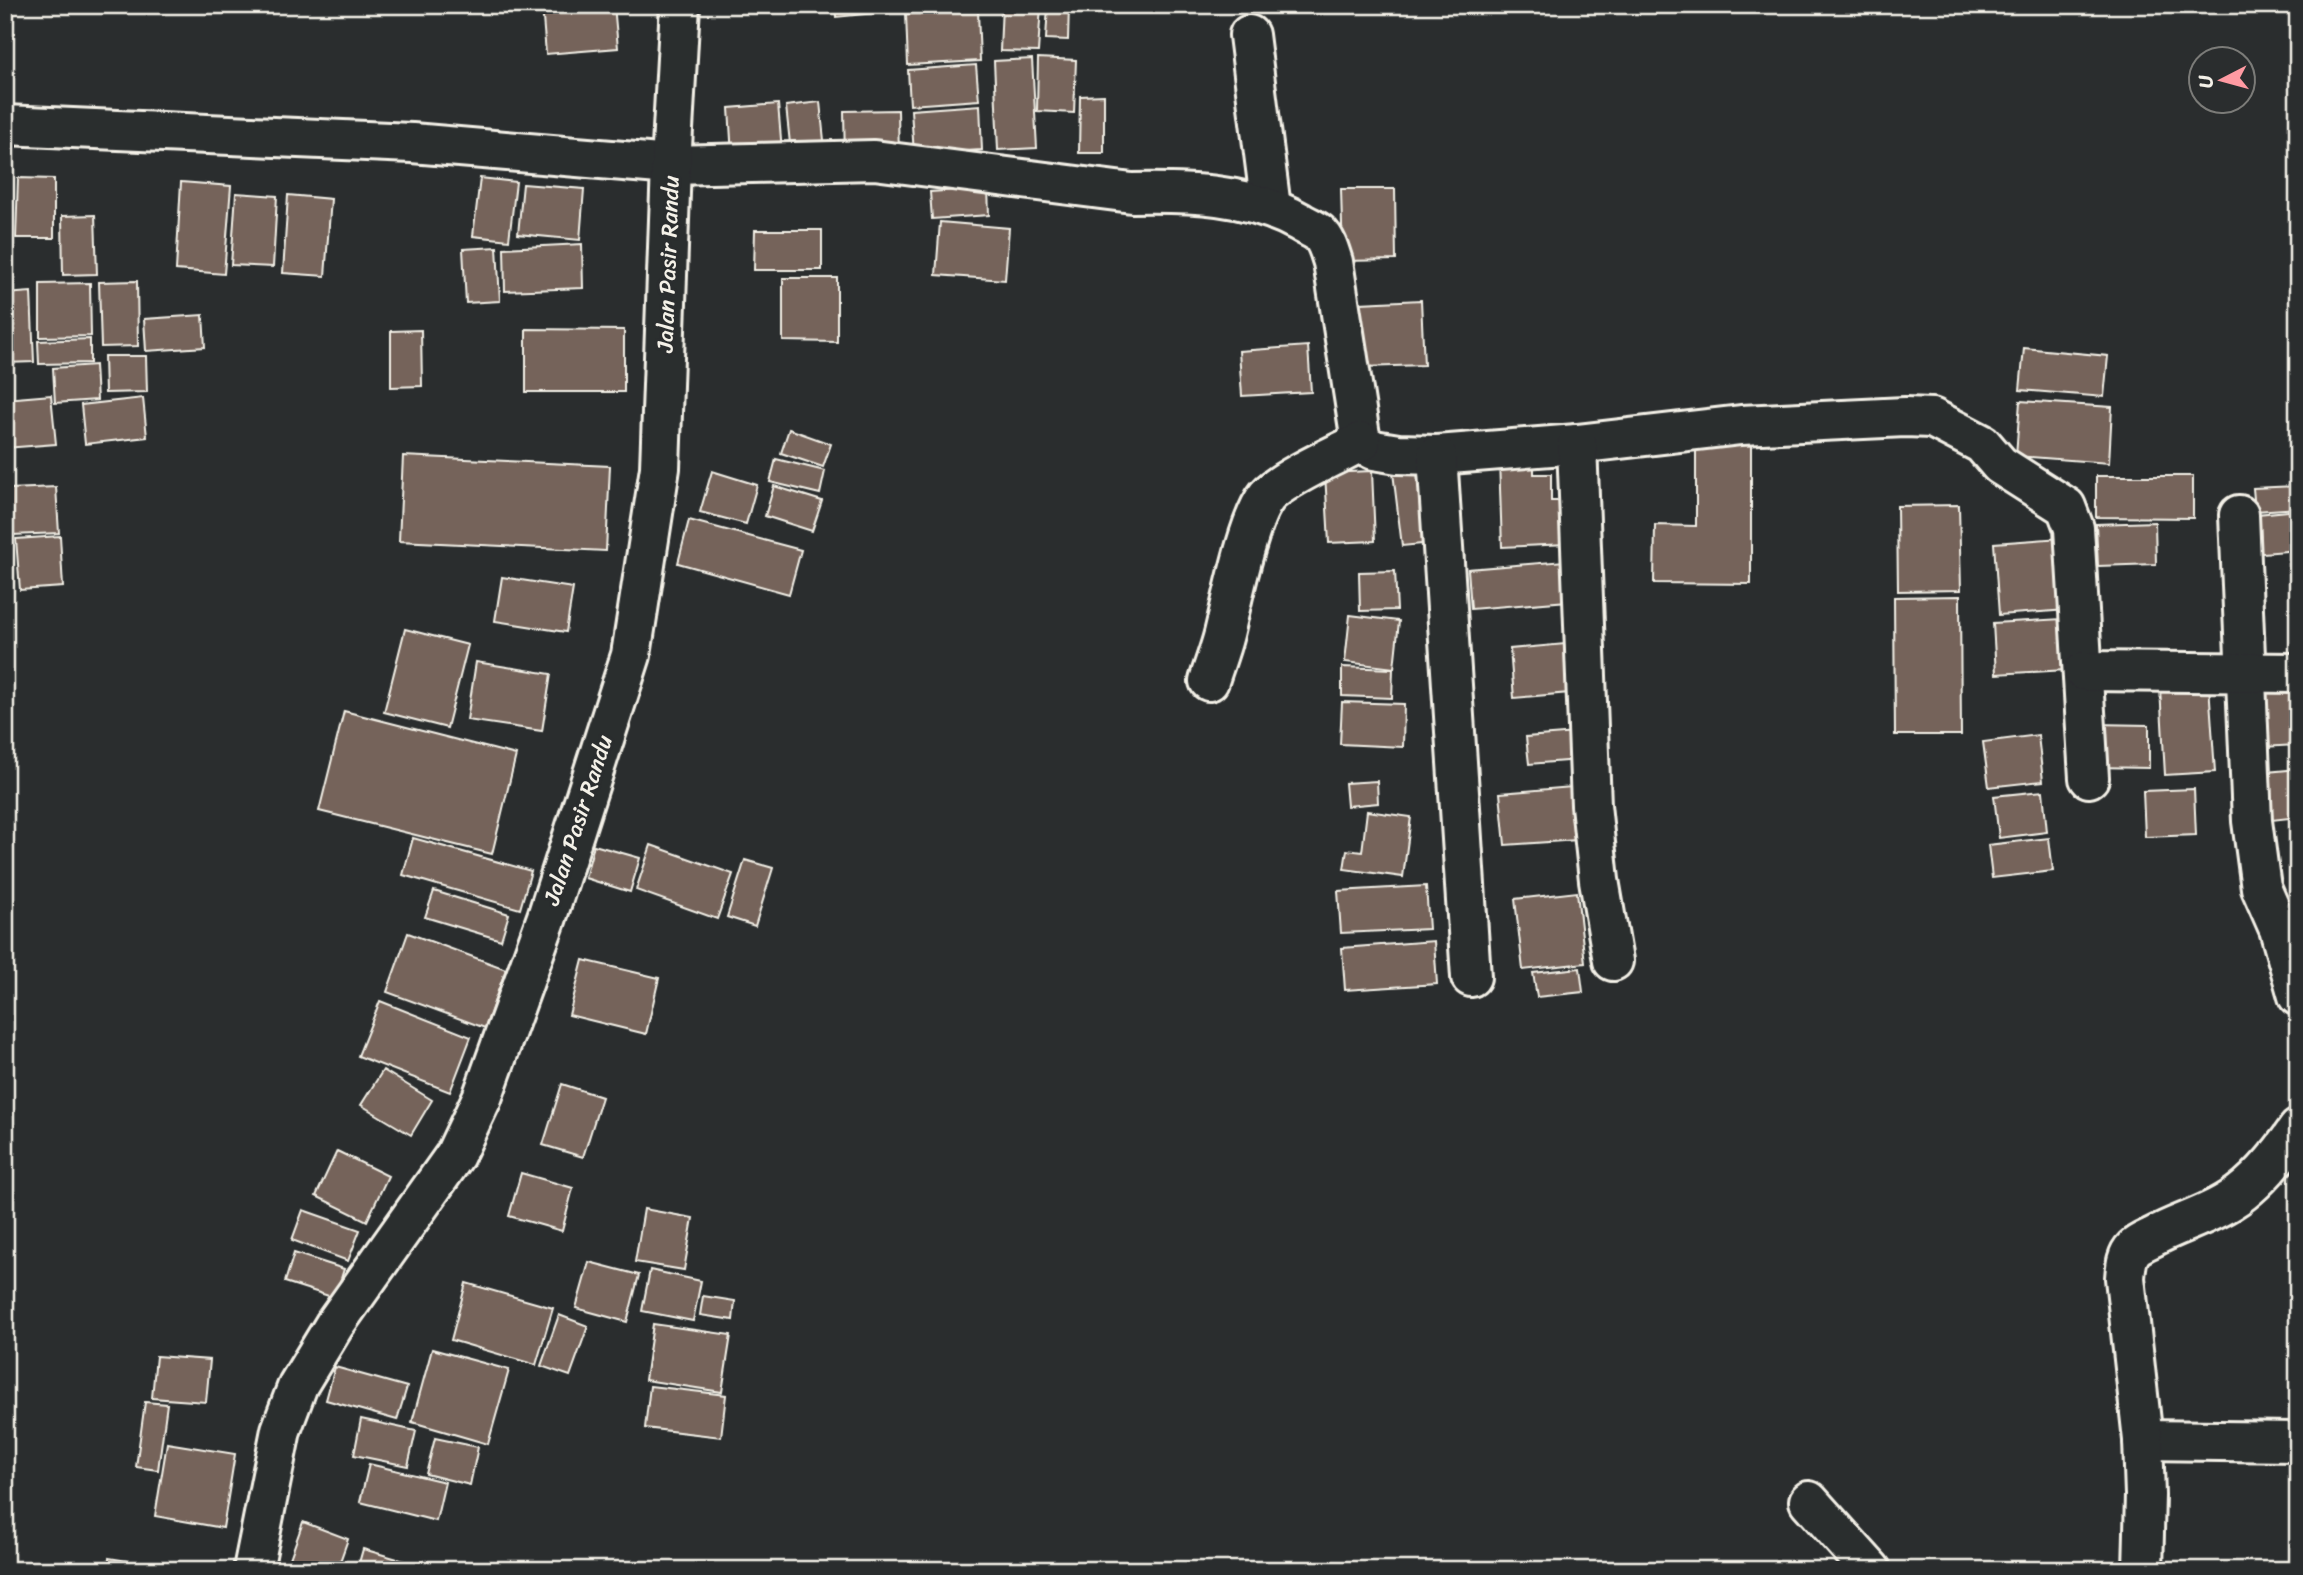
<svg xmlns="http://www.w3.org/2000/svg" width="2303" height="1575" font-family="Sriracha,sans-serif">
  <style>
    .building { fill: #74635a; stroke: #f4f1e8; stroke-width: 2 }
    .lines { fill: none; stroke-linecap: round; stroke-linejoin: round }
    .minor-casing { stroke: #f4f1e8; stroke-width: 44 }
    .minor { stroke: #2a2d2e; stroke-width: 38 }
    .labels { text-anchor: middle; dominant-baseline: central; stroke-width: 6; stroke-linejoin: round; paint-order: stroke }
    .street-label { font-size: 23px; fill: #f4f1e8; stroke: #2a2d2e }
  </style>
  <rect width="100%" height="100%" fill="#2a2d2e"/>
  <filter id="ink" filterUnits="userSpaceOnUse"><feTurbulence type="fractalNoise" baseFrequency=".0143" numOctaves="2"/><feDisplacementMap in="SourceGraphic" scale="14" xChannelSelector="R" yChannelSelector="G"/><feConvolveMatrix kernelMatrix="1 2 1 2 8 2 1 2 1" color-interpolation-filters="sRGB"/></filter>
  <g filter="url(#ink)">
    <g class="building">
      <path d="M614 5 618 48 546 54 542 6Z"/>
      <path d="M726 5H798V7L726 9Z"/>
      <path d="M835 5H903L904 10 836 17Z"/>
      <path d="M915 5H969L916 9Z"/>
      <path d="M1002 5H1041L1038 52 1000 51Z"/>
      <path d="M1048 5H1069L1068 40 1046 39Z"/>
      <path d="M978 11 980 61 908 65 906 14Z"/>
      <path d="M1038 58 1076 60 1074 113 1037 111Z"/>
      <path d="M1032 59 1037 148 998 150 994 61Z"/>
      <path d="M976 65 979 100 910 105 908 70Z"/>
      <path d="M1104 95V153H1079L1080 96Z"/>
      <path d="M820 102 825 150 791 153 786 106Z"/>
      <path d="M778 104 782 151 732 156 729 108Z"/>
      <path d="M980 105 982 150 914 154 911 110Z"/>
      <path d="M898 110 899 159 845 160 844 111Z"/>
      <path d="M18 178 54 179V238H16Z"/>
      <path d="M480 178 516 182 509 240 473 236Z"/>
      <path d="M181 182 231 186 224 274 176 270Z"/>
      <path d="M523 184 584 189 580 240 518 234Z"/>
      <path d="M988 188 989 215 932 219 930 192Z"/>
      <path d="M1341 189H1395L1396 260 1343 261Z"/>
      <path d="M236 193 277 196 273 267 231 265Z"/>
      <path d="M288 195 331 199 325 276 283 273Z"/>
      <path d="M95 215 97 274 63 275 62 216Z"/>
      <path d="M940 222 1009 228 1005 280 936 275Z"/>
      <path d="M755 230H822V270H754Z"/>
      <path d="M582 244 583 288 505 291 504 248Z"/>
      <path d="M497 247 500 301 466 303 463 249Z"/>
      <path d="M783 278H837V342L783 341Z"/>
      <path d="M137 281 138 346 101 347 99 282Z"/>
      <path d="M90 283 91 336 40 337V284Z"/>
      <path d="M31 292 34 362 5 363V294Z"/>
      <path d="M1421 300 1424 365 1363 367 1360 303Z"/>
      <path d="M203 315 205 347 146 351 144 319Z"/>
      <path d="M526 329 624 330V392H526Z"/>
      <path d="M421 330 422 386 391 387V331Z"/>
      <path d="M90 339V363L39 364 38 341Z"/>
      <path d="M1308 346 1311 392 1242 396 1239 351Z"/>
      <path d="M2024 348 2108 356 2104 397 2020 390Z"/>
      <path d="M104 356H146L147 392 105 393Z"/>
      <path d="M95 365 97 400 55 403 53 368Z"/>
      <path d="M51 395 56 444 5 448V399Z"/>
      <path d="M143 398 147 437 85 444 81 405Z"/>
      <path d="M2020 401 2112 407 2109 463 2016 456Z"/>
      <path d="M789 429 831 444 823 467 781 453Z"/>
      <path d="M1696 433 1751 434V584L1654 583 1655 525 1696 526Z"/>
      <path d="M403 456 610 466 606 551 399 541Z"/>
      <path d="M776 459 825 471 820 494 770 482Z"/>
      <path d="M1499 459H1534V474H1551V501H1567L1568 544 1502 547Z"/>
      <path d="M1422 460 1432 543 1402 546 1392 464Z"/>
      <path d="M712 471 757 485 746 524 700 512Z"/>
      <path d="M1372 471 1375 541 1329 543 1325 473Z"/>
      <path d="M2096 476H2193V518L2096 517Z"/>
      <path d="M774 486 822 501 812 531 765 516Z"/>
      <path d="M2298 486V508L2255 511 2253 488Z"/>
      <path d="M56 487 59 533 12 535 10 489Z"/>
      <path d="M1959 505 1961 590 1898 591 1897 506Z"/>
      <path d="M2298 510V550L2251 554 2247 515Z"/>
      <path d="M689 520 801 550 789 594 678 563Z"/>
      <path d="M2155 522 2156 564 2098 566 2096 524Z"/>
      <path d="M60 536 63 587 20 590 16 539Z"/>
      <path d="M2061 538 2067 610 1999 615 1994 543Z"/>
      <path d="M1577 560 1580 600 1471 609 1468 569Z"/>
      <path d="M1395 571 1397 610 1360 611 1359 572Z"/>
      <path d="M502 577 573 588 566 632 495 621Z"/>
      <path d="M1960 596 1961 735H1895L1894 597Z"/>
      <path d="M1350 615 1399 621 1394 668 1345 662Z"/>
      <path d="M2062 619 2066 670 1996 674 1993 623Z"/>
      <path d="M405 629 468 645 447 728 384 712Z"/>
      <path d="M1565 644 1569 693 1514 698 1510 649Z"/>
      <path d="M476 662 551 674 542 731 467 720Z"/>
      <path d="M1342 667 1393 669 1392 698 1342 696Z"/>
      <path d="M2298 680V745L2264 747 2259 683Z"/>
      <path d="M2209 685 2215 772 2165 775 2160 688Z"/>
      <path d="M1342 702 1404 704 1403 747 1340 744Z"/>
      <path d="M344 711 516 755 492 854 319 811Z"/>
      <path d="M2094 724 2149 725V768L2094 767Z"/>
      <path d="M1576 733 1578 760 1529 764 1526 737Z"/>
      <path d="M2038 735 2043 781 1989 787 1983 742Z"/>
      <path d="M2298 769V817L2272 820 2267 772Z"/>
      <path d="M1377 781 1378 803 1347 806 1345 783Z"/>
      <path d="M1572 787 1577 840 1505 845 1500 793Z"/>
      <path d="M2194 789 2196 835 2145 837 2143 791Z"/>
      <path d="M2043 791 2047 832 1999 838 1994 796Z"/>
      <path d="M1367 811 1411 817 1403 877 1344 869 1347 850 1362 852Z"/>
      <path d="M413 838 531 871 520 909 403 875Z"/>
      <path d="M2049 838 2053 871 1992 878 1988 845Z"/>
      <path d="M594 845 640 858 630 892 585 878Z"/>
      <path d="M651 845 733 874 717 919 636 890Z"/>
      <path d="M745 860 773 868 755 926 727 917Z"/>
      <path d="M1426 886 1429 929 1341 933 1338 891Z"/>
      <path d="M434 891 509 914 501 940 425 917Z"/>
      <path d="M1577 892 1585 963 1523 970 1515 899Z"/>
      <path d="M408 933 506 969 485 1028 387 992Z"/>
      <path d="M1434 941 1437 984 1345 990 1342 948Z"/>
      <path d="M583 960 659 978 646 1034 569 1015Z"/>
      <path d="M1580 968 1583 992 1537 997 1533 973Z"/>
      <path d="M380 1001 471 1037 450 1092 358 1056Z"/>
      <path d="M383 1070 432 1100 411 1135 361 1105Z"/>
      <path d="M562 1084 602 1097 583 1157 543 1145Z"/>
      <path d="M337 1151 388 1176 367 1221 316 1196Z"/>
      <path d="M521 1173 573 1188 562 1231 509 1216Z"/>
      <path d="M644 1209 693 1218 684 1270 635 1262Z"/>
      <path d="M303 1210 360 1230 348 1261 292 1240Z"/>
      <path d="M294 1253 344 1269 335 1298 285 1282Z"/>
      <path d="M589 1262 639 1275 627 1322 576 1308Z"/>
      <path d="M650 1270 701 1281 693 1321 642 1311Z"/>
      <path d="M466 1283 553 1308 536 1365 451 1340Z"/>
      <path d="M703 1296 735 1301 733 1320 700 1315Z"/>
      <path d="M559 1315 588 1326 570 1376 541 1366Z"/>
      <path d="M653 1324 731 1335 722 1392 645 1380Z"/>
      <path d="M432 1349 509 1370 488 1444 412 1422Z"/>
      <path d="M156 1356 210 1360 206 1402 152 1398Z"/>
      <path d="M335 1367 407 1387 397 1420 326 1400Z"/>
      <path d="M650 1386 726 1395 721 1437 645 1428Z"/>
      <path d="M145 1402 167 1404 158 1470 136 1467Z"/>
      <path d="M361 1419 416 1431 408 1466 354 1455Z"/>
      <path d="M435 1438 478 1447 470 1485 426 1474Z"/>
      <path d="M167 1443 235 1454 223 1528 155 1516Z"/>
      <path d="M369 1464 445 1482 436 1521 360 1502Z"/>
      <path d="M303 1522 348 1539 337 1570H294L287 1567Z"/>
      <path d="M363 1549 432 1569V1570H357Z"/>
      <path d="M109 1558 176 1569 175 1570H107Z"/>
    </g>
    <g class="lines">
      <defs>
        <g id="minor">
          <path d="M1249 35 1271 208"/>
          <path d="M5 125 412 143 671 165 874 160 1132 193C1190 192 1248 193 1300 222 1306 226 1314 229 1319 233 1327 240 1330 253 1333 262L1361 442 1374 450 1398 454 1437 455 1577 444 1741 425 1905 417 1932 418 1982 444 2000 465 2066 507 2074 528 2089 778"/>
          <path d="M1577 444 1591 805 1599 880 1613 961"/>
          <path d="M1437 455 1471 977"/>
          <path d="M2239 515 2252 821 2261 888 2279 929 2298 996"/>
          <path d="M2084 671 2298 673"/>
          <path d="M1209 681C1214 665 1220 650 1224 634 1232 602 1248 519 1267 496 1283 478 1338 454 1361 442"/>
          <path d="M2143 1440 2298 1442"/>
          <path d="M1809 1501 1871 1570"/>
          <path d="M253 1570 281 1430 298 1385 335 1324 455 1155 482 1098 547 917 631 655 660 468 671 165 680 5"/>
          <path d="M2143 1570 2145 1495 2143 1440 2125 1278C2126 1267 2126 1256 2134 1248 2139 1243 2147 1240 2153 1237 2178 1223 2207 1216 2231 1200 2258 1183 2280 1155 2298 1129"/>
        </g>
      </defs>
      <use href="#minor" class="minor-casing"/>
      <use href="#minor" class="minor"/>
    </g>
  </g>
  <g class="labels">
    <g class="street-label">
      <text transform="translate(668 264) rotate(-88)">Jalan Pasir Randu</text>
      <text transform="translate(578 820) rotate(-72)">Jalan Pasir Randu</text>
    </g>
  </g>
  <rect width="2303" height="1575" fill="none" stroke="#2a2d2e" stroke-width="28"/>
  <rect x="14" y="14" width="2275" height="1547" fill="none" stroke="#f4f1e8" stroke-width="2.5" filter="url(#ink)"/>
  <g transform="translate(2222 80) rotate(264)"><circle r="33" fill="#2a2d2e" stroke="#7b7b78" stroke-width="2"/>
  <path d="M0-5L12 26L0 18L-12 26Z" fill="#ff9aa2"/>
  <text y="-10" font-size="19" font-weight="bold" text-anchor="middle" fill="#f4f1e8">U</text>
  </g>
</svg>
